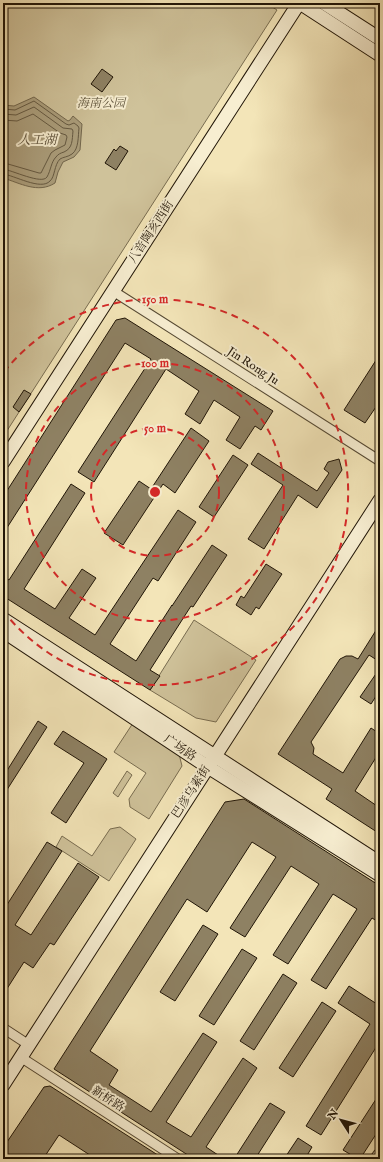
<svg xmlns="http://www.w3.org/2000/svg" width="383" height="1162" font-family="'IM FELL English','Noto Serif SC',serif">
  <style>
    .green { fill: #cfc29a; stroke: #786c50 }
    .water { fill: #ab9e7c; stroke: #73674d }
    .lines { fill: none; stroke-linecap: round; stroke-linejoin: round }
    .shore { stroke: #665a42; stroke-width: 1 }
    .building { fill: #8e8163; stroke: #201507 }
    .street-casing { stroke: #554933; stroke-width: 11 }
    .secondary-casing { stroke: #201507; stroke-width: 15 }
    .street { stroke: #f7eed1; stroke-width: 9 }
    .secondary { stroke: #f7eed1; stroke-width: 13 }
    .ring { fill: none; stroke: #d62828; stroke-width: 2; stroke-dasharray: 7 5 }
    .labels { text-anchor: middle; dominant-baseline: central; stroke-width: 4; stroke-linejoin: round; paint-order: stroke }
    .park-label { font-size: 12px; font-style: italic; fill: #5d523a; stroke: #f7eed1 }
    .street-label { font-size: 12px; fill: #201507; stroke: #f7eed1 }
    .water-label { font-size: 13px; font-style: italic; fill: #584c36; stroke: #f7eed1 }
    .centre { fill: #d62828; stroke: #f7eed1; stroke-width: 2 }
    .ring-label { font-size: 12px; text-anchor: middle; font-weight: bold; fill: #d62828; stroke: #f7eed1; stroke-width: 4; stroke-linejoin: round; paint-order: stroke }
  </style>
  <rect width="100%" height="100%" fill="#f3e5b8"/>
  <filter id="stains"><feTurbulence type="fractalNoise" baseFrequency=".005" numOctaves="4"/><feColorMatrix values="0 0 0 0 .2 0 0 0 0 .09 0 0 0 0 .02 0 0 0 .5 -.17"/></filter>
  <radialGradient id="worn" r=".72"><stop offset=".6" stop-color="#630" stop-opacity="0"/><stop offset="1" stop-color="#630" stop-opacity=".3"/></radialGradient>
  <g class="green">
    <path d="M3 3H266L277 10 3 437Z"/>
    <path d="M194 620 256 660 216 722 196 718 150 690Z"/>
    <path d="M133 723 179 754 182 766 149 819 130 807 129 799 146 773 114 752Z"/>
    <path d="M127 771 132 775 118 797 113 793Z"/>
    <path d="M120 827 136 839 109 881 56 847 62 836 92 856 110 829Z"/>
  </g>
  <path class="water" d="M34 97 68 121 70 120 73 116 82 124 80 150 74 157 63 162 58 172 55 183C38 194 20 183 3 178V105L14 106Z"/>
  <g class="lines">
    <g class="shore">
      <path d="M3 109 15 110 34 101 66 124 69 125 74 123 78 126 79 128C78 136 79 149 72 154 68 157 63 157 60 159 54 165 55 177 50 181 41 191 14 175 3 174"/>
      <path d="M3 114 16 115 34 107 63 128 72 129 73 131C72 140 73 148 64 152 61 153 58 154 56 157 51 162 51 170 47 177 42 185 12 170 3 169"/>
      <path d="M3 120 17 121 33 114 60 133 66 135 67 137 65 145 55 150 51 153 41 173H39L8 164 3 163"/>
    </g>
  </g>
  <g class="building">
    <path d="M102 69 113 77 102 92 91 84Z"/>
    <path d="M120 146 128 151 116 170 105 163 114 149 116 151Z"/>
    <path d="M125 318 273 411 261 430 255 426 240 449 226 440 240 417 214 400 200 424 185 414 199 391 166 369 94 482 78 472 151 359 125 343 3 534V497L116 320Z"/>
    <path d="M380 354V401L365 423 344 410Z"/>
    <path d="M24 390 31 394 19 412 13 407Z"/>
    <path d="M191 428 209 441 175 493 163 484 123 545 104 533 139 481 151 489Z"/>
    <path d="M258 453 317 491 329 473 324 469 328 462 339 459 342 470 317 508 298 495 264 549 248 539 283 485 251 464Z"/>
    <path d="M233 455 248 465 214 517 199 507Z"/>
    <path d="M71 484 85 493 24 589 55 609 82 569 96 578 69 618 95 635 178 510 196 522 158 581 153 578 110 644 136 661 172 605V606L212 545 227 555 193 607 191 606 150 670 160 676 150 690 3 596V576L9 580Z"/>
    <path d="M266 564 282 574 259 609 256 607 251 615 236 605 241 596 244 598Z"/>
    <path d="M380 624V662L369 655 311 742 314 748 313 754 343 773 371 728 380 734V751L355 791 380 808V834L326 799 332 789 278 754 340 659 346 656H352L358 659Z"/>
    <path d="M380 668V690L371 704 360 697Z"/>
    <path d="M38 721 47 727 3 796V777Z"/>
    <path d="M63 731 107 759 66 823 51 813 84 763 54 744Z"/>
    <path d="M244 799 380 886V923L372 918 326 989 311 980 357 909 333 894 288 964 273 955 319 884 291 866 245 937 230 928 276 857 252 842 207 912 187 899 90 1051 118 1070 109 1085 151 1112 203 1033 217 1042 166 1122 191 1137 243 1058 257 1068 206 1147 224 1159H194L54 1069 225 802Z"/>
    <path d="M47 842 62 851 15 925 31 935 78 863 99 877 54 945 50 943 33 968 24 962 3 995V911Z"/>
    <path d="M203 925 218 934 175 1001 160 992Z"/>
    <path d="M242 949 257 958 214 1025 199 1016Z"/>
    <path d="M283 974 297 983 254 1050 240 1041Z"/>
    <path d="M349 986 380 1006V1041L321 1135 306 1126 370 1024 338 1003Z"/>
    <path d="M322 1002 336 1011 293 1077 279 1068Z"/>
    <path d="M50 1086 164 1159H96L59 1135 43 1159H3V1148L44 1087Z"/>
    <path d="M380 1093V1128L360 1159H358L343 1150Z"/>
    <path d="M270 1103 285 1112 255 1159H234Z"/>
    <path d="M298 1138 312 1147 305 1159H284Z"/>
  </g>
  <g class="lines">
    <defs>
      <g id="street">
        <path d="M113 291 380 461"/>
        <path d="M3 1028 29 1045"/>
        <path d="M25 1060 178 1159"/>
      </g>
      <g id="secondary">
        <path d="M300 3 380 55"/>
        <path d="M324 3 380 39"/>
        <path d="M3 462 299 3"/>
        <path d="M3 619 380 863"/>
        <path d="M3 631 208 767 380 875"/>
        <path d="M3 1085 380 500"/>
        <path d="M377 1159 380 1155"/>
      </g>
    </defs>
    <use href="#street" class="street-casing"/>
    <use href="#secondary" class="secondary-casing"/>
    <use href="#street" class="street"/>
    <use href="#secondary" class="secondary"/>
  </g>
  <g class="ring">
    <circle cx="155" cy="492" r="64"/>
    <circle cx="155" cy="492" r="129"/>
    <path d="M4 372A193 193 0 1 1 4 612"/>
  </g>
  <g class="labels">
    <g class="park-label">
      <text x="101" y="103">海南公园</text>
    </g>
    <g class="street-label">
      <text transform="translate(151 232) rotate(-57)">八音陶亥西街</text>
      <text transform="translate(253 366) rotate(33)">Jin Rong Ju</text>
      <text transform="translate(180 748) rotate(34)">广场路</text>
      <text transform="translate(191 792) rotate(-57)">巴彦乌素街</text>
      <text transform="translate(108 1099) rotate(33)">新桥路</text>
    </g>
    <g class="water-label">
      <text x="37" y="140">人工湖</text>
    </g>
  </g>
  <circle cx="155" cy="492" r="6" class="centre"/>
  <g class="ring-label">
    <text x="155" y="303">150 m</text>
    <text x="155" y="367">100 m</text>
    <text x="155" y="432">50 m</text>
  </g>
  <rect width="383" height="1162" fill="none" stroke="#f3e5b8" stroke-width="16"/>
  <rect x="4" y="4" width="375" height="1154" fill="none" stroke="#201507" stroke-width="2"/>
  <rect x="8" y="8" width="367" height="1146" fill="none" stroke="#201507"/>
  <g transform="translate(341 1120) rotate(306)" stroke="#f7eed1" stroke-width="3" paint-order="stroke">
  <path d="M0-3L7 15L0 10L-7 15Z" fill="#201507"/>
  <text y="-6" font-size="11" font-weight="bold" text-anchor="middle" fill="#201507">N</text>
  </g>
  <rect width="100%" height="100%" filter="url(#stains)"/>
  <rect width="100%" height="100%" fill="url(#worn)"/>
</svg>
